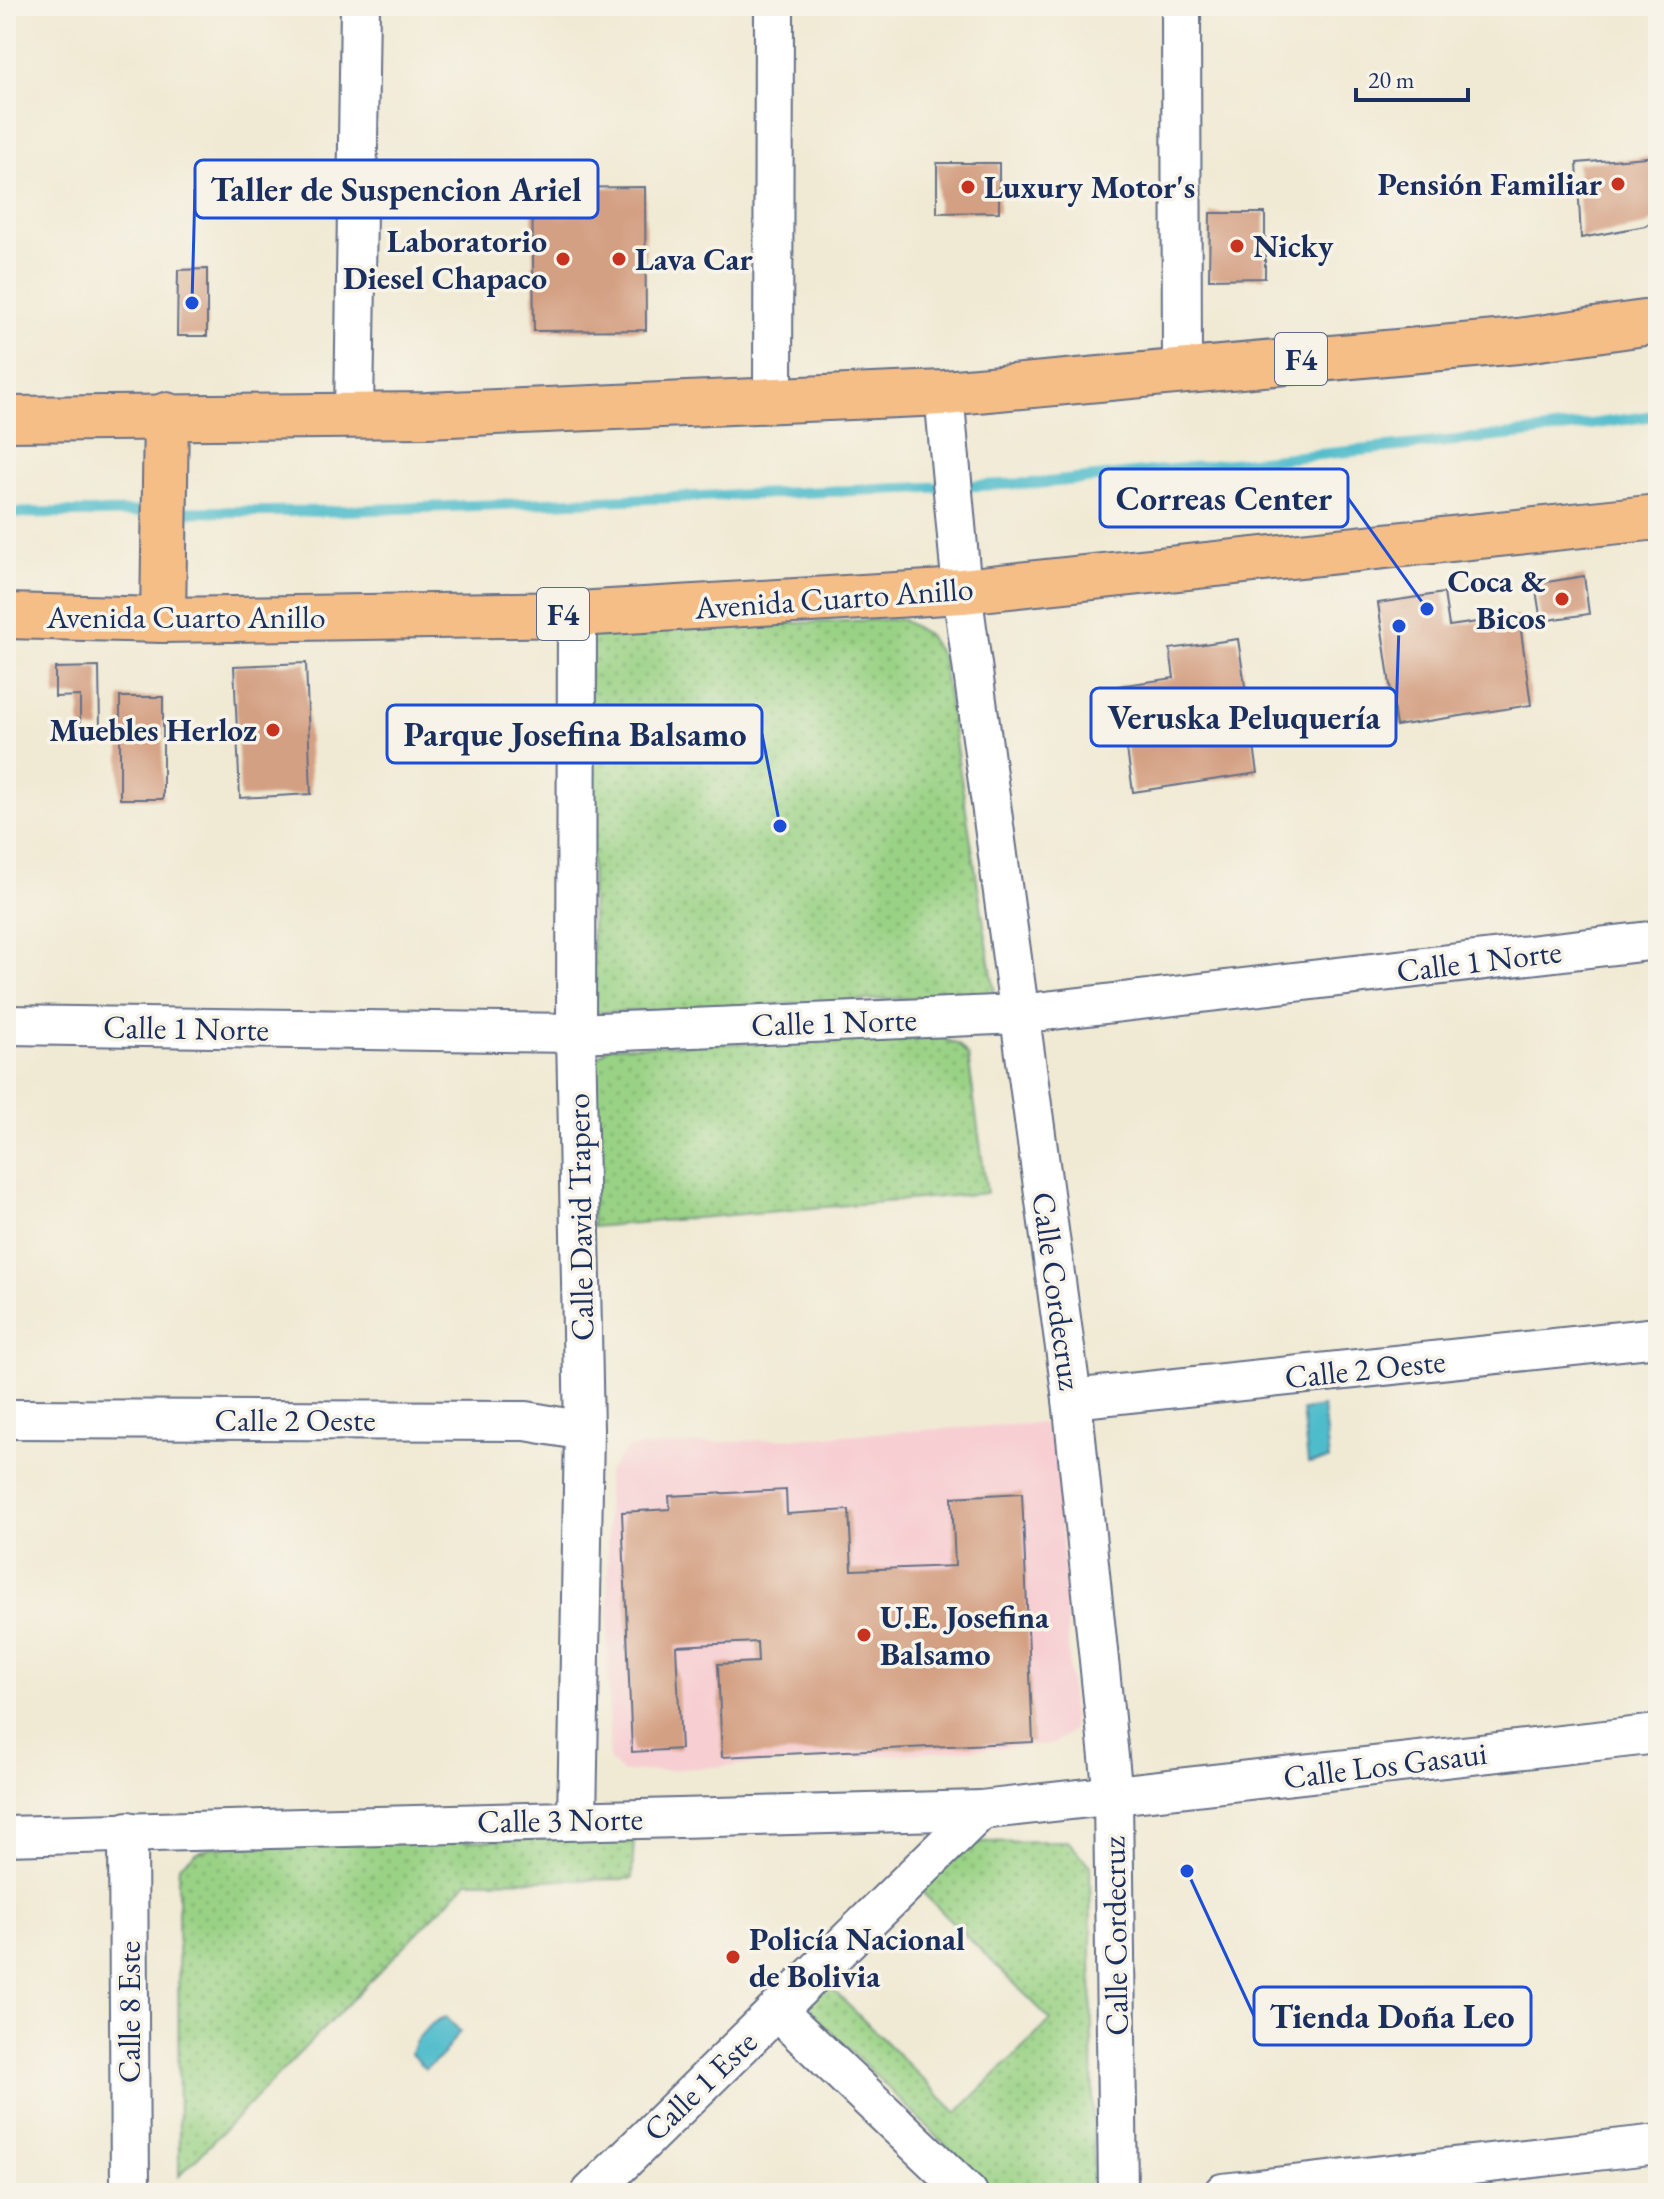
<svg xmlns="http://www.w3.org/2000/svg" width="1664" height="2199" font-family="'EB Garamond',serif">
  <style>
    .built { fill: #f7cfd3 }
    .green { fill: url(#green-dots); stroke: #5a8072; stroke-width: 2 }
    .water { fill: #50bccb; stroke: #367694; stroke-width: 2 }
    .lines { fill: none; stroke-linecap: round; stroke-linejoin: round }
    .stream { stroke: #50bccb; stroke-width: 11 }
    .building { fill: #d4a083 }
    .minor-casing { stroke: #667087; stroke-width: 42 }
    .trunk-casing { stroke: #667087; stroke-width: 48 }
    .minor { stroke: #fff; stroke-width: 38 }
    .trunk { stroke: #f6be87; stroke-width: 44 }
    .poi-dot { fill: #c8321e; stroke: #f7f3e8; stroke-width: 3 }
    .labels { text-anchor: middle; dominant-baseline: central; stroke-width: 7; stroke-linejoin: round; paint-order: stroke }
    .shield { fill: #f7f3e8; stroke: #5d6a87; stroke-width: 2 }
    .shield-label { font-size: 30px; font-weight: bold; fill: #1b2f5e }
    .poi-label { font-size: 32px; font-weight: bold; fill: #1b2f5e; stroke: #f7f3e8; text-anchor: start }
    .street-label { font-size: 32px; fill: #1b2f5e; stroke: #f7f3e8 }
    .leader { fill: none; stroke: #1d4ed8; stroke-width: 3 }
    .callout-dot { fill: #1d4ed8; stroke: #f7f3e8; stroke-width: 3 }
    .callout { fill: #f7f3e8; stroke: #1d4ed8; stroke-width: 3 }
    .callout-label { font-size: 34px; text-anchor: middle; font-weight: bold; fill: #1b2f5e }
  </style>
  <defs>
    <pattern id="green-dots" width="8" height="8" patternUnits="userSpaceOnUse" patternTransform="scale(2)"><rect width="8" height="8" fill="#9ad285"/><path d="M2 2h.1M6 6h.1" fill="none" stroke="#7dab70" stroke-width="1.8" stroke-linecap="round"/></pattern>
  </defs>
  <rect width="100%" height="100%" fill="#f7f3e8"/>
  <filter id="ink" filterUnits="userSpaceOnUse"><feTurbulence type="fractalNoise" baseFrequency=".0125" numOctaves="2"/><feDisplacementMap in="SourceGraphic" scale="16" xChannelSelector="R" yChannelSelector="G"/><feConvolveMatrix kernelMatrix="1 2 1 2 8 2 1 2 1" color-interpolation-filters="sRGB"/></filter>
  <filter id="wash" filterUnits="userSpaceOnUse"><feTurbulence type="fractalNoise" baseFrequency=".006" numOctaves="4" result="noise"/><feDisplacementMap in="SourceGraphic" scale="32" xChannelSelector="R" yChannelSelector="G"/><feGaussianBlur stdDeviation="1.8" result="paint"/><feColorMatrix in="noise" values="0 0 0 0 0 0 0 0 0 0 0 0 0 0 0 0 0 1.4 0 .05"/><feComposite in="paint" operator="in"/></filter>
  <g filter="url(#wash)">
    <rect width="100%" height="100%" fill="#f0ead4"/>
    <path class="built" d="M1042 1423 1057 1453 1073 1730 1054 1744 622 1773 609 1760 607 1473 628 1448Z"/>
    <g class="green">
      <path d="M901 619 928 635 942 658 995 994 593 1013 589 631Z"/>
      <path d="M940 1037 959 1045 968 1056 987 1193 592 1227 594 1061 609 1047Z"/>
      <path d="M634 1837 632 1879 468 1881 179 2176 178 1880 179 1866 196 1853 212 1847Z"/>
      <path d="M1068 1841 1090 1866 1094 2193H994L800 2001 821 1978 957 2113 1051 2020 918 1888 969 1842Z"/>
    </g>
    <g class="water">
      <path d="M1323 1407 1329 1460 1308 1463 1302 1410Z"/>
      <path d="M446 2017 460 2031 443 2055 425 2069 411 2054C413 2040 432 2020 446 2017Z"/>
    </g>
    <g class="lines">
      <g class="stream">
        <path d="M175 512 333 511 1042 483 1529 433 1658 415"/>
        <path d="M6 513 158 512"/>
      </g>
    </g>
    <g id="blocks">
      <g class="building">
        <path d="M1658 156 1656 219 1645 226 1581 238 1577 163Z"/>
        <path d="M937 163H999V212L937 213Z"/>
        <path d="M645 187 646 330 534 331 532 188Z"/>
        <path d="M1210 213H1265V278L1209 279Z"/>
        <path d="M207 269V336H177L178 270Z"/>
        <path d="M1584 576 1589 614 1541 621 1535 584Z"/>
        <path d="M1444 593 1449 626 1519 616 1531 705 1396 726 1378 603Z"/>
        <path d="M1238 639 1258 773 1133 792 1118 686 1174 678 1170 649Z"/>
        <path d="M306 663 311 794 240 798 234 666Z"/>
        <path d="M99 667 100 730H80V696L55 697V668Z"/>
        <rect x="120" y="697" width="43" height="102"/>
        <path d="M786 1490 787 1514 849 1510 852 1570 955 1566 952 1497 1022 1493 1033 1742 722 1757 718 1664 758 1662 757 1642 676 1646 681 1749 632 1752 622 1512 670 1509 669 1496Z"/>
      </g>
    </g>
  </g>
  <g filter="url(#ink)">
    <use href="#blocks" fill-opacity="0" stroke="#667087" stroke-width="2"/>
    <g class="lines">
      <defs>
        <g id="minor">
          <path d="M1181 6 1182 370"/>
          <path d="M944 393 962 591 1072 1399 1113 1796 1118 2193"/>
          <path d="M773 400 774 6"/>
          <path d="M354 414 360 6"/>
          <path d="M577 614 576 1033 584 1431 577 1820"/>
          <path d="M6 1025 576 1033 1019 1014 1658 940"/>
          <path d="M1072 1399 1658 1337"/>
          <path d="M6 1419 526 1421 584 1431"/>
          <path d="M128 1831 130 2193"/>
          <path d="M6 1836 981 1810 1658 1734"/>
          <path d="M777 2011 968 2193"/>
          <path d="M591 2193 981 1810"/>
          <path d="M1223 2193 1658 2144"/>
        </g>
        <g id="trunk">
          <path d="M6 419 427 415 944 393 1518 341 1658 321"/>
          <path d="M6 616 163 620 577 614 962 591 1658 517"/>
          <path d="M163 620 166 415"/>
        </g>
      </defs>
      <use href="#minor" class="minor-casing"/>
      <use href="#trunk" class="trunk-casing"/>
      <use href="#minor" class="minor"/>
      <use href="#trunk" class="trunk"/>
    </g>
  </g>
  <g class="poi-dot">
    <circle cx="1618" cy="184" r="8"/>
    <circle cx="968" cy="187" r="8"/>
    <circle cx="1237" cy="246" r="8"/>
    <circle cx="563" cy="259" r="8"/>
    <circle cx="619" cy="259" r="8"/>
    <circle cx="1562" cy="599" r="8"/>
    <circle cx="273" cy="730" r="8"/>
    <circle cx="864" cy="1635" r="8"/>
    <circle cx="733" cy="1957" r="8"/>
  </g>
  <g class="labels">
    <g class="shield">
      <rect x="1275" y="333" width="52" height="52" rx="6"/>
      <rect x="537" y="588" width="52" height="52" rx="6"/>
    </g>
    <g class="shield-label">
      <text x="1301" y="359">F4</text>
      <text x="563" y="614">F4</text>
    </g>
    <g class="poi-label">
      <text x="1602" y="184" text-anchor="end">Pensión Familiar</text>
      <text x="984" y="187">Luxury Motor's</text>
      <text x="547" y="241" text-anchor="end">Laboratorio<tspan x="547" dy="37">Diesel Chapaco</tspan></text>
      <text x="1253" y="246">Nicky</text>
      <text x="635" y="259">Lava Car</text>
      <text x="1546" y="581" text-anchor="end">Coca &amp;<tspan x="1546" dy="37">Bicos</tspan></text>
      <text x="257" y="730" text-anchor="end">Muebles Herloz</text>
      <text x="880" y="1617">U.E. Josefina<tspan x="880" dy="37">Balsamo</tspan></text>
      <text x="749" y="1939">Policía Nacional<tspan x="749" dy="37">de Bolivia</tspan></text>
    </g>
    <g class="street-label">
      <text transform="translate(834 598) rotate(-4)">Avenida Cuarto Anillo</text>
      <text x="186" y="617">Avenida Cuarto Anillo</text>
      <text transform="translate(1479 961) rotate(-7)">Calle 1 Norte</text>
      <text transform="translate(834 1022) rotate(-2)">Calle 1 Norte</text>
      <text transform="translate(186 1028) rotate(1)">Calle 1 Norte</text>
      <text transform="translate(580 1217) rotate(-91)">Calle David Trapero</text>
      <text transform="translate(1057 1291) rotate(82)">Calle Cordecruz</text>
      <text transform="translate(1365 1369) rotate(-6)">Calle 2 Oeste</text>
      <text x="295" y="1420">Calle 2 Oeste</text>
      <text transform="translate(1385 1765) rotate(-7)">Calle Los Gasaui</text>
      <text transform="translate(560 1820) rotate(-1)">Calle 3 Norte</text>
      <text transform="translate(1115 1936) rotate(-91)">Calle Cordecruz</text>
      <text transform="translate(129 2012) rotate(-90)">Calle 8 Este</text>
      <text transform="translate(700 2086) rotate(-44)">Calle 1 Este</text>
    </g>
  </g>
  <path class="leader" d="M192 303L195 189M1427 609L1348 498M1399 626L1396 717M780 826L762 734M1187 1871L1254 2016"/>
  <g class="callout-dot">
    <circle cx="192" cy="303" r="8"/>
    <circle cx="1427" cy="609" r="8"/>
    <circle cx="1399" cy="626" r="8"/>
    <circle cx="780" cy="826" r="8"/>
    <circle cx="1187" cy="1871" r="8"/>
  </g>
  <g class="callout">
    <rect x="195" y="160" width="403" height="58" rx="8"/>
    <rect x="1100" y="469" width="248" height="58" rx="8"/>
    <rect x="1091" y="688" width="305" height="58" rx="8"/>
    <rect x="387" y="705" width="375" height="58" rx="8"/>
    <rect x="1254" y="1987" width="277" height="58" rx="8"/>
  </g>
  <g class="callout-label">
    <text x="396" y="201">Taller de Suspencion Ariel</text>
    <text x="1224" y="510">Correas Center</text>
    <text x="1244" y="729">Veruska Peluquería</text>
    <text x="575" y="746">Parque Josefina Balsamo</text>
    <text x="1392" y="2028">Tienda Doña Leo</text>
  </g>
  <rect width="1664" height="2199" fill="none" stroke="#f7f3e8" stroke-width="32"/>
  <path d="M1356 88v12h112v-12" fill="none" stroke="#1b2f5e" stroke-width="4"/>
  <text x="1368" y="88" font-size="24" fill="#1b2f5e" stroke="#f7f3e8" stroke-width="6" paint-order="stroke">20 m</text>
</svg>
